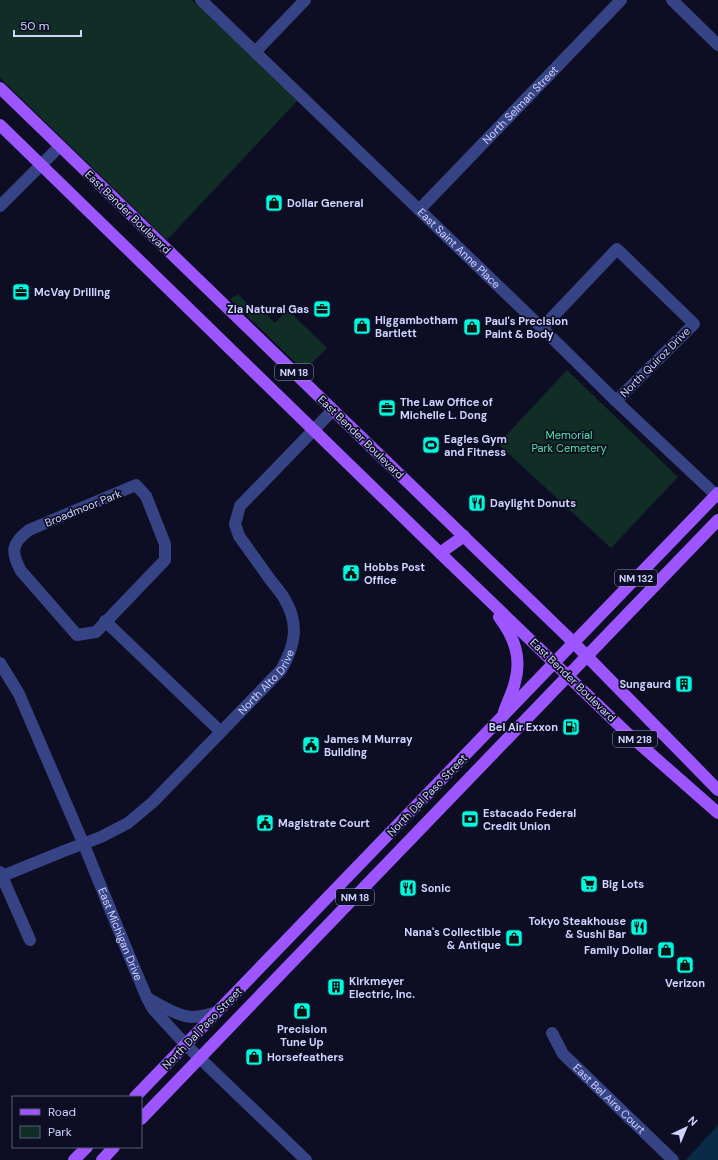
<svg xmlns="http://www.w3.org/2000/svg" width="718" height="1160" font-family="'DM Sans',sans-serif">
  <style>
    .green { fill: #102d26 }
    .water { fill: #0a2b45 }
    .lines { fill: none; stroke-linecap: round; stroke-linejoin: round }
    .minor { stroke: #364384; stroke-width: 12 }
    .major { stroke: #9d56ff; stroke-width: 12 }
    .labels { text-anchor: middle; dominant-baseline: central; stroke-width: 3.5; stroke-linejoin: round; paint-order: stroke }
    .shield { fill: #0d0e23; stroke: #9598bd; stroke-width: 1 }
    .shield-label { font-size: 10px; font-weight: bold; fill: #cfd3ff }
    .street-label { font-size: 11px; fill: #cfd3ff; stroke: #0d0e23 }
    .poi-label { font-size: 11px; font-weight: bold; fill: #cfd3ff; stroke: #0d0e23; text-anchor: start }
    .park-label { font-size: 11px; fill: #56e4a3; stroke: #0d0e23 }
  </style>
  <rect width="100%" height="100%" fill="#0d0e23"/>
  <g class="green">
    <path d="M0 0H192L298 100 167 240 0 78Z"/>
    <path d="M238 294 258 314 264 312 275 323 290 307 295 312 293 315 327 348 304 371 230 299Z"/>
    <path d="M567 370 678 477 611 548 498 444Z"/>
  </g>
  <path class="water" d="M718 1125V1160H686Z"/>
  <g class="lines">
    <g class="minor">
      <path id="s1" d="M201 0 542 328 616 401 718 497"/>
      <path d="M672 0 718 45"/>
      <path d="M255 52 305 0"/>
      <path d="M0 206 60 146"/>
      <path id="s2" d="M419 210 621 0"/>
      <path d="M542 328 617 249 694 324 616 401"/>
      <path d="M136 485 146 496 165 544V560L96 632 77 635 21 571C10 551 12 543 29 530Z"/>
      <path d="M105 621 221 732"/>
      <path id="s3" d="M0 663 19 694 84 845 126 948 147 998 153 1009 186 1045 306 1160"/>
      <path d="M0 872 30 940"/>
      <path id="s4" d="M0 877 64 851 101 837 128 823 153 802 281 670C295 646 300 624 284 598 280 591 274 585 269 578 259 564 249 550 239 536L235 524 240 506 333 410"/>
      <path d="M147 998C161 1005 177 1016 192 1017 201 1017 209 1014 217 1012"/>
      <path id="s5" d="M552 1033 563 1054 673 1160"/>
    </g>
    <g class="major">
      <path d="M0 88 573 642 718 790"/>
      <path d="M0 125 440 553 627 733 718 813"/>
      <path d="M440 553 464 536"/>
      <path d="M499 617C514 637 522 657 515 682 513 692 507 702 504 712"/>
      <path d="M135 1097 718 493"/>
      <path d="M141 1119 718 520"/>
      <path d="M74 1160 87 1147"/>
      <path d="M102 1160 114 1147"/>
    </g>
  </g>
  <defs>
    <symbol id="shop-square" viewBox="-11 -11 22 22"><rect x="-9" y="-9" width="18" height="18" rx="4" fill="#00fae0" stroke="#0d0e23"/><path d="M-5-2.5h2.3a2.7 3.5 0 0 1 5.4 0H5L5.5 6h-11ZM-1.5-2.5h3a1.5 2.3 0 0 0-3 0Z" fill="#111"/></symbol>
    <symbol id="office-square" viewBox="-11 -11 22 22"><rect x="-9" y="-9" width="18" height="18" rx="4" fill="#00fae0" stroke="#0d0e23"/><path d="M-6-3h4V-5.5h4V-3h4V5H-6ZM-1-4.5V-3h2v-1.5ZM-6 0V1H6V0Z" fill="#111"/></symbol>
    <symbol id="stadium-square" viewBox="-11 -11 22 22"><rect x="-9" y="-9" width="18" height="18" rx="4" fill="#00fae0" stroke="#0d0e23"/><path d="M0-5a6.5 5 0 1 0 0 10a6.5 5 0 1 0 0-10ZM-3.5-1.8h7v3.6h-7Z" fill="#111"/></symbol>
    <symbol id="restaurant-square" viewBox="-11 -11 22 22"><rect x="-9" y="-9" width="18" height="18" rx="4" fill="#00fae0" stroke="#0d0e23"/><path d="M-5-6h1v4h1v-4h1v4h1v-4h1v5L-1.5 .5V6h-2V.5L-5-1ZM5-6V6H3V1.5H1.5Q1.5-4 5-6Z" fill="#111"/></symbol>
    <symbol id="civic-square" viewBox="-11 -11 22 22"><rect x="-9" y="-9" width="18" height="18" rx="4" fill="#00fae0" stroke="#0d0e23"/><path d="M-.6-6.5H3V-4.5H.6V-3L4-1V1h2V6H-6V1h2V-1L-.6-3ZM-1.2 2.5V6h2.4V2.5Z" fill="#111"/></symbol>
    <symbol id="building-square" viewBox="-11 -11 22 22"><rect x="-9" y="-9" width="18" height="18" rx="4" fill="#00fae0" stroke="#0d0e23"/><path d="M-4-6H4V6H1V3H-1V6H-4ZM-2.5-4.3h1.7v1.8h-1.7ZM.8-4.3h1.7v1.8H.8ZM-2.5-1h1.7V.8h-1.7ZM.8-1h1.7V.8H.8Z" fill="#111"/></symbol>
    <symbol id="fuel-square" viewBox="-11 -11 22 22"><rect x="-9" y="-9" width="18" height="18" rx="4" fill="#00fae0" stroke="#0d0e23"/><path d="M-5.5-6h7V0h2V4h1.3V-2.5L3-4.5l.8-.8L6-3V5H2.5V1h-1V6h-7ZM-4.2-4.7v3.2H.2V-4.7Z" fill="#111"/></symbol>
    <symbol id="bank-square" viewBox="-11 -11 22 22"><rect x="-9" y="-9" width="18" height="18" rx="4" fill="#00fae0" stroke="#0d0e23"/><path d="M-6-4H6V4H-6ZM0-2.3a2.3 2.3 0 1 0 0 4.6a2.3 2.3 0 1 0 0-4.6Z" fill="#111"/></symbol>
    <symbol id="supermarket-square" viewBox="-11 -11 22 22"><rect x="-9" y="-9" width="18" height="18" rx="4" fill="#00fae0" stroke="#0d0e23"/><path d="M-6-5.5h2.5l.6 2H6L4.5 2H-2.5L-4.4-4H-6ZM-1.5 3.2a1.3 1.3 0 1 0 .1 0ZM3 3.2a1.3 1.3 0 1 0 .1 0Z" fill="#111"/></symbol>
  </defs>
  <g fill-rule="evenodd">
    <use href="#shop-square" x="264" y="193" width="20" height="20"/>
    <use href="#office-square" x="11" y="282" width="20" height="20"/>
    <use href="#office-square" x="312" y="299" width="20" height="20"/>
    <use href="#shop-square" x="352" y="316" width="20" height="20"/>
    <use href="#shop-square" x="462" y="317" width="20" height="20"/>
    <use href="#office-square" x="377" y="398" width="20" height="20"/>
    <use href="#stadium-square" x="421" y="435" width="20" height="20"/>
    <use href="#restaurant-square" x="467" y="493" width="20" height="20"/>
    <use href="#civic-square" x="341" y="563" width="20" height="20"/>
    <use href="#building-square" x="674" y="674" width="20" height="20"/>
    <use href="#fuel-square" x="561" y="717" width="20" height="20"/>
    <use href="#civic-square" x="301" y="735" width="20" height="20"/>
    <use href="#bank-square" x="460" y="809" width="20" height="20"/>
    <use href="#civic-square" x="255" y="813" width="20" height="20"/>
    <use href="#supermarket-square" x="579" y="874" width="20" height="20"/>
    <use href="#restaurant-square" x="398" y="878" width="20" height="20"/>
    <use href="#restaurant-square" x="629" y="917" width="20" height="20"/>
    <use href="#shop-square" x="504" y="928" width="20" height="20"/>
    <use href="#shop-square" x="656" y="940" width="20" height="20"/>
    <use href="#shop-square" x="675" y="955" width="20" height="20"/>
    <use href="#building-square" x="326" y="977" width="20" height="20"/>
    <use href="#shop-square" x="292" y="1001" width="20" height="20"/>
    <use href="#shop-square" x="244" y="1047" width="20" height="20"/>
  </g>
  <g class="labels">
    <g class="shield">
      <rect x="275" y="364" width="38" height="16" rx="3"/>
      <rect x="615" y="570" width="42" height="16" rx="3"/>
      <rect x="613" y="731" width="44" height="16" rx="3"/>
      <rect x="336" y="889" width="38" height="16" rx="3"/>
    </g>
    <g class="shield-label">
      <text x="294" y="372">NM 18</text>
      <text x="636" y="578">NM 132</text>
      <text x="635" y="739">NM 218</text>
      <text x="355" y="897">NM 18</text>
    </g>
    <g class="street-label">
      <text stroke="none"><textPath href="#s2" startOffset="146">North Selman Street</textPath></text>
      <text transform="translate(128 212) rotate(44)">East Bender Boulevard</text>
      <text stroke="none"><textPath href="#s1" startOffset="358">East Saint Anne Place</textPath></text>
      <text transform="translate(655 362) rotate(-45)">North Quiroz Drive</text>
      <text transform="translate(361 437) rotate(44)">East Bender Boulevard</text>
      <text transform="translate(83 508) rotate(-22)">Broadmoor Park</text>
      <text transform="translate(573 680) rotate(44)">East Bender Boulevard</text>
      <text stroke="none"><textPath href="#s4" startOffset="337">North Alto Drive</textPath></text>
      <text transform="translate(427 795) rotate(-46)">North Dal Paso Street</text>
      <text stroke="none"><textPath href="#s3" startOffset="297">East Michigan Drive</textPath></text>
      <text transform="translate(202 1028) rotate(-46)">North Dal Paso Street</text>
      <text stroke="none"><textPath href="#s5" startOffset="88">East Bel Aire Court</textPath></text>
    </g>
    <g class="poi-label">
      <text x="287" y="203">Dollar General</text>
      <text x="34" y="292">McVay Drilling</text>
      <text x="309" y="309" text-anchor="end">Zia Natural Gas</text>
      <text x="375" y="320">Higgambotham<tspan x="375" dy="13">Bartlett</tspan></text>
      <text x="485" y="321">Paul's Precision<tspan x="485" dy="13">Paint &amp; Body</tspan></text>
      <text x="400" y="402">The Law Office of<tspan x="400" dy="13">Michelle L. Dong</tspan></text>
      <text x="444" y="439">Eagles Gym<tspan x="444" dy="13">and Fitness</tspan></text>
      <text x="490" y="503">Daylight Donuts</text>
      <text x="364" y="567">Hobbs Post<tspan x="364" dy="13">Office</tspan></text>
      <text x="671" y="684" text-anchor="end">Sungaurd</text>
      <text x="558" y="727" text-anchor="end">Bel Air Exxon</text>
      <text x="324" y="739">James M Murray<tspan x="324" dy="13">Building</tspan></text>
      <text x="483" y="813">Estacado Federal<tspan x="483" dy="13">Credit Union</tspan></text>
      <text x="278" y="823">Magistrate Court</text>
      <text x="602" y="884">Big Lots</text>
      <text x="421" y="888">Sonic</text>
      <text x="626" y="921" text-anchor="end">Tokyo Steakhouse<tspan x="626" dy="13">&amp; Sushi Bar</tspan></text>
      <text x="501" y="932" text-anchor="end">Nana's Collectible<tspan x="501" dy="13">&amp; Antique</tspan></text>
      <text x="653" y="950" text-anchor="end">Family Dollar</text>
      <text x="349" y="981">Kirkmeyer<tspan x="349" dy="13">Electric, Inc.</tspan></text>
      <text x="685" y="983" text-anchor="middle">Verizon</text>
      <text x="302" y="1029" text-anchor="middle">Precision<tspan x="302" dy="13">Tune Up</tspan></text>
      <text x="267" y="1057">Horsefeathers</text>
    </g>
    <g class="park-label">
      <text x="569" y="435">Memorial<tspan x="569" dy="13">Park Cemetery</tspan></text>
    </g>
  </g>
  <rect x="12" y="1096" width="130" height="52" fill="#0d0e23" stroke="#5b5d7b"/>
  <rect x="20" y="1109" width="20" height="6" fill="#9d56ff" stroke="#5b5d7b"/>
  <text x="48" y="1116" font-size="12" fill="#cfd3ff">Road</text>
  <rect x="20" y="1126" width="20" height="12" fill="#102d26" stroke="#5b5d7b"/>
  <text x="48" y="1136" font-size="12" fill="#cfd3ff">Park</text>
  <g transform="translate(686 1128) rotate(44)" stroke="#0d0e23" stroke-width="3" paint-order="stroke">
  <path d="M0-3L7 15L0 10L-7 15Z" fill="#cfd3ff"/>
  <text y="-6" font-size="11" font-weight="bold" text-anchor="middle" fill="#cfd3ff">N</text>
  </g>
  <path d="M14 30v6h67v-6" fill="none" stroke="#cfd3ff" stroke-width="2"/>
  <text x="20" y="30" font-size="12" fill="#cfd3ff" stroke="#0d0e23" stroke-width="3" paint-order="stroke">50 m</text>
</svg>
